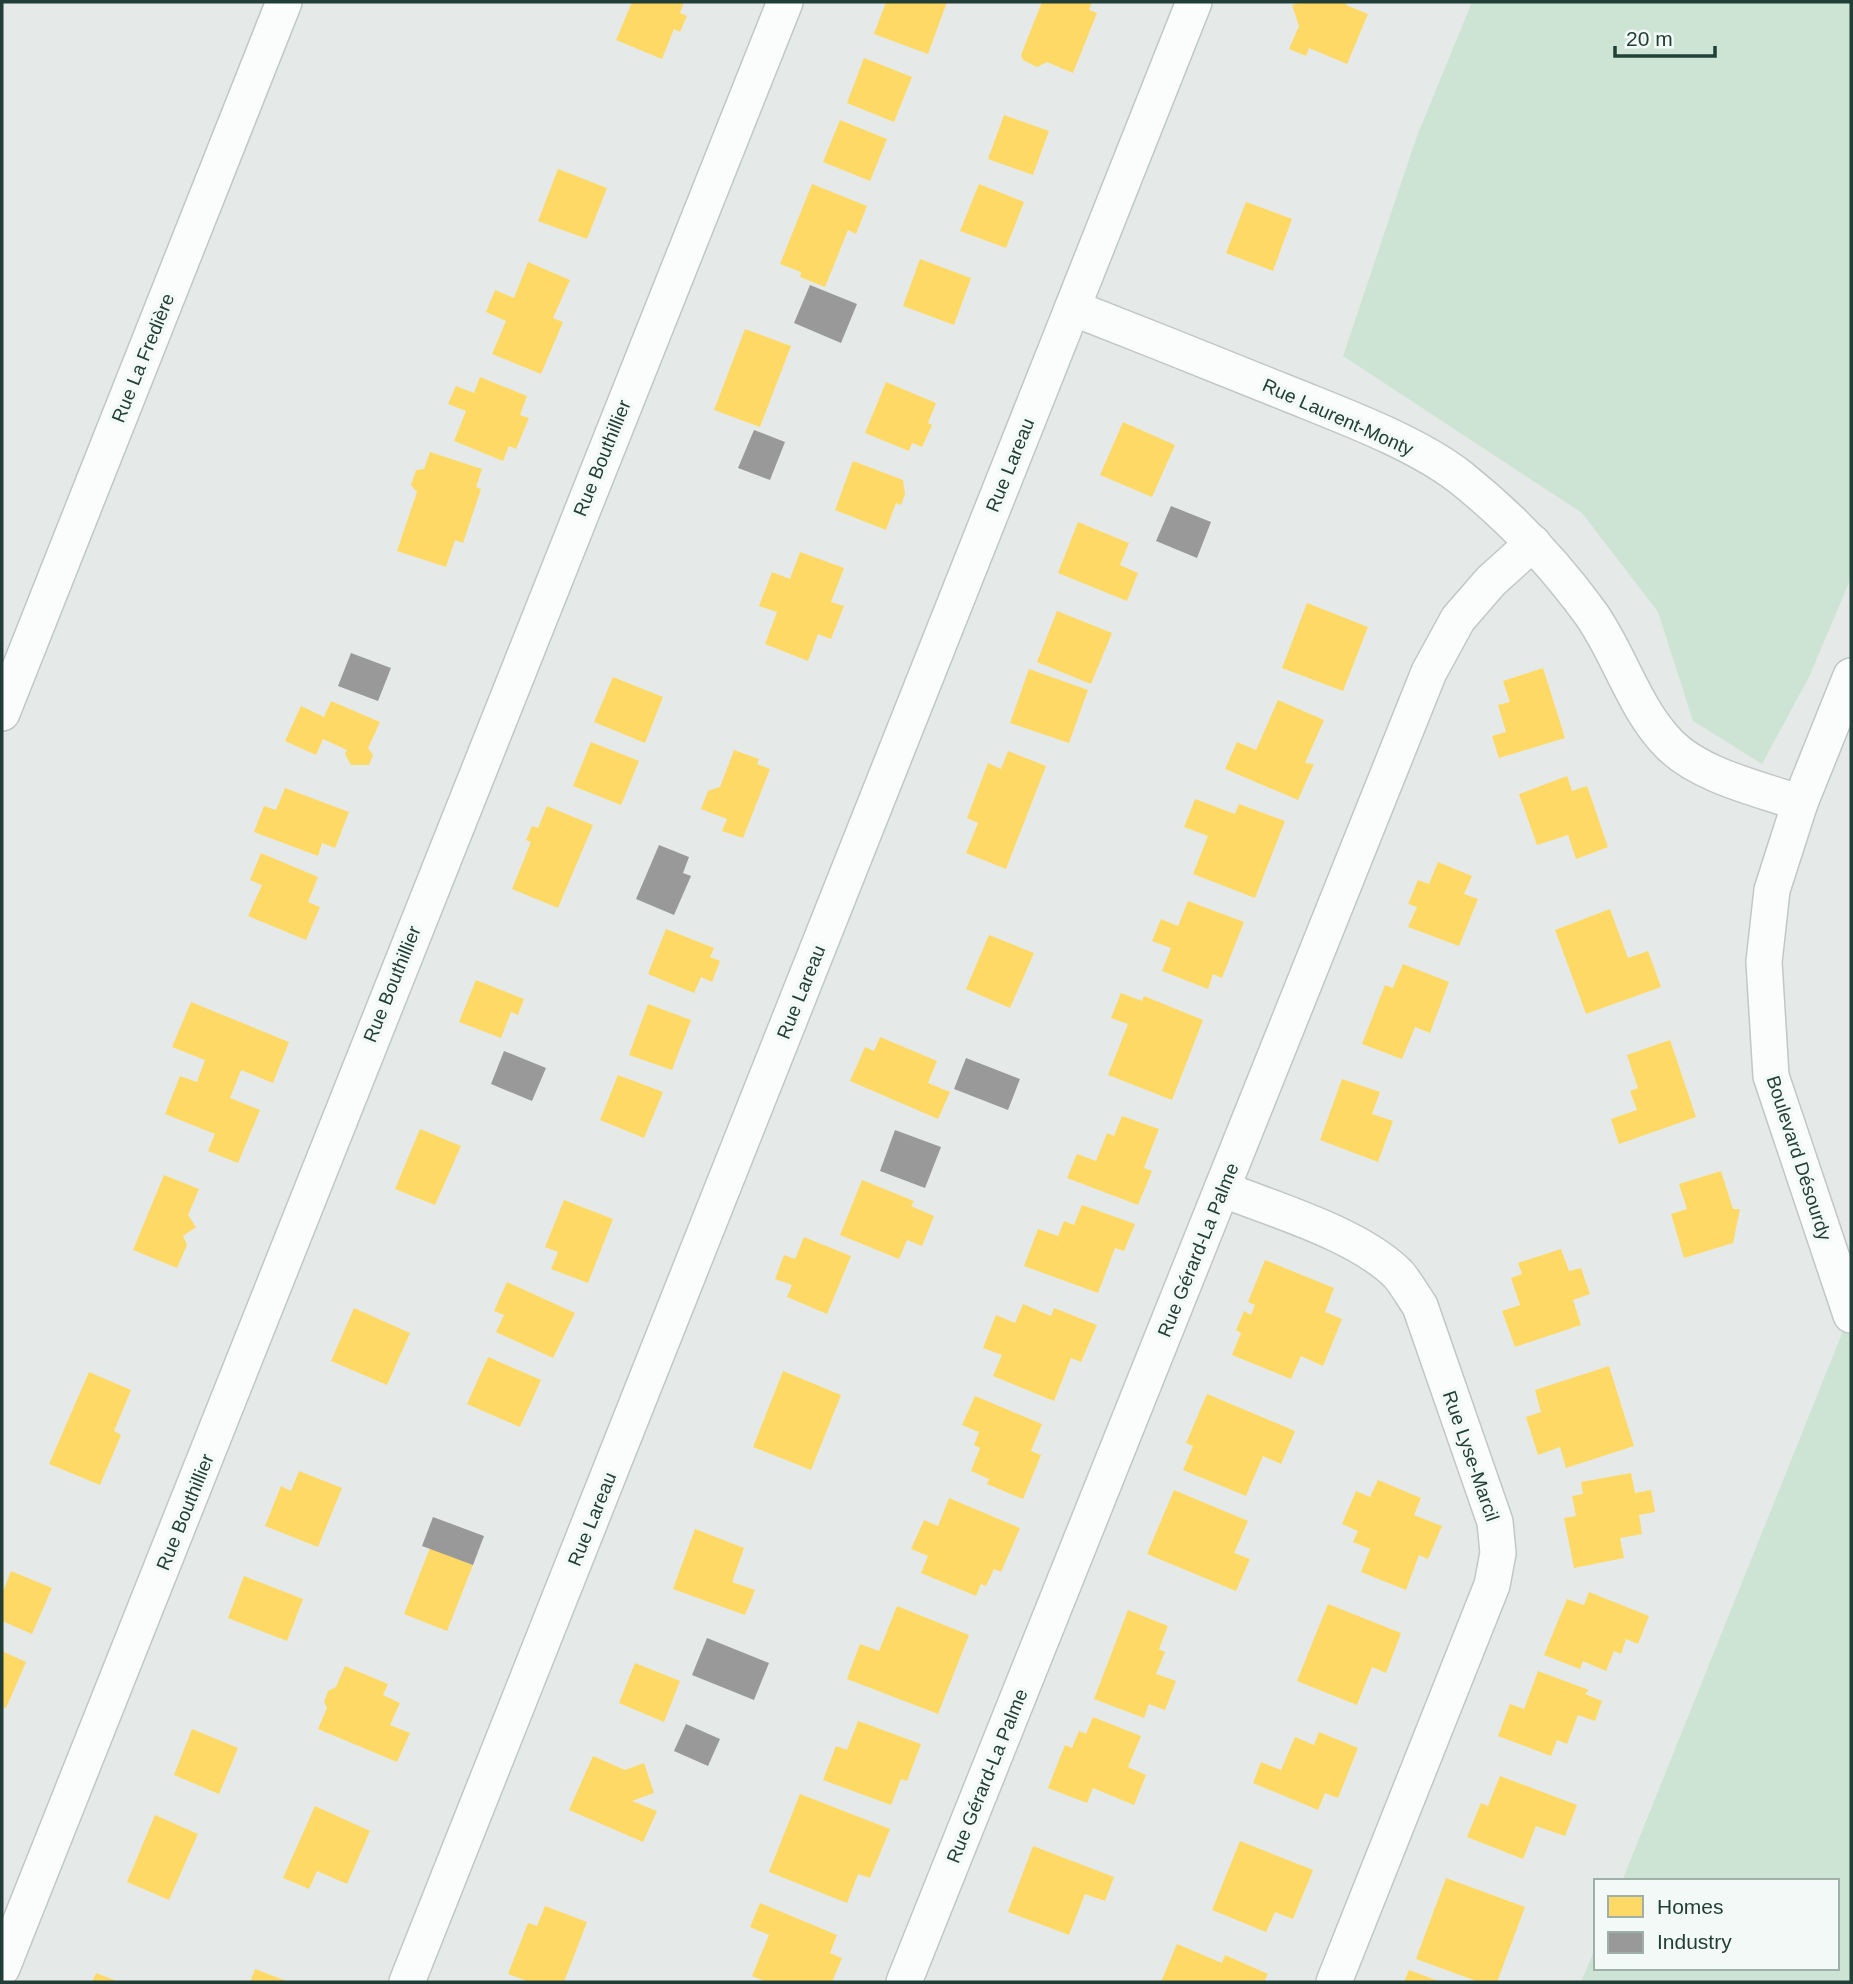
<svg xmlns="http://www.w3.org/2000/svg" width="1853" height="1984" font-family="Helvetica,sans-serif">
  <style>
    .green { fill: #cde4d4 }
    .homes { fill: #ffd966 }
    .industry { fill: #999 }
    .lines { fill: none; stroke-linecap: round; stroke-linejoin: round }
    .minor-casing { stroke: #c2c7c5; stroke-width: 38 }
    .minor { stroke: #fbfcfc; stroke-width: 35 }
    .labels { text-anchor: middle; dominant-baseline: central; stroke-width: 7; stroke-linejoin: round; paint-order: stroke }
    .street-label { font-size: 19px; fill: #213f36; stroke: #f3f9f6 }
  </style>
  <rect width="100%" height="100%" fill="#e5eae8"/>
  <g class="green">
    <path d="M1472 2H1851V578L1809 677 1762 764 1693 721 1658 612 1582 513 1343 356 1417 136Z"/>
    <path d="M1851 1311V1982H1581L1596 1946V1968H1837V1881H1622Z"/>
  </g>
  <g class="homes">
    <path d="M632 2H684L680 13 687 16 680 32 674 29 662 59 616 40Z"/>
    <path d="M886 2H947L928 54 874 34Z"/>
    <path d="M1042 2H1092L1089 10 1097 13 1073 73 1047 62 1037 67 1023 60 1021 55Z"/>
    <path d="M1302 2H1347L1346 5 1368 14 1347 64 1309 48 1306 56 1289 49 1299 26 1292 5Z"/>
    <path d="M864 58 912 77 894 122 847 103Z"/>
    <path d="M1004 115 1049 131 1033 175 988 159Z"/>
    <path d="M840 120 887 139 870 181 823 162Z"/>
    <path d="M558 169 607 188 587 239 538 221Z"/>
    <path d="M812 184 867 206 856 234 848 230 825 287 800 277 801 272 780 264Z"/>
    <path d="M979 184 1024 202 1006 248 960 231Z"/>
    <path d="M1246 202 1292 219 1273 271 1226 253Z"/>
    <path d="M920 259 971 278 954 325 903 306Z"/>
    <path d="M528 262 570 280 553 318 563 322 541 374 492 354 506 321 486 312 495 290 514 298Z"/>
    <path d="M745 329 791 346 760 427 714 410Z"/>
    <path d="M480 377 527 396 520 415 529 418 516 449 509 446 503 461 454 441 466 411 448 404 456 386 474 393Z"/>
    <path d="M886 382 936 403 928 423 932 425 922 447 912 443 909 451 865 433Z"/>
    <path d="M1123 422 1175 445 1152 497 1100 475Z"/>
    <path d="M430 452 482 469 476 487 481 489 463 543 455 540 446 567 397 551 417 492 411 485 416 470 424 469Z"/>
    <path d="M853 461 903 480 905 494 901 505 896 503 886 530 835 510Z"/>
    <path d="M1078 522 1129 543 1120 565 1138 573 1127 601 1058 573Z"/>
    <path d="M800 552 844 568 831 602 844 606 831 639 818 634 808 661 765 644 777 612 759 606 772 572 790 579Z"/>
    <path d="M1307 603 1368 627 1343 691 1282 668Z"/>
    <path d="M1057 611 1112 633 1091 684 1037 662Z"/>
    <path d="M1543 668 1565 738 1499 758 1492 736 1506 732 1498 705 1510 702 1503 681Z"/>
    <path d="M1029 669 1088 690 1069 743 1010 723Z"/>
    <path d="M613 677 663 697 645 743 594 722Z"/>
    <path d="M1278 700 1324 720 1305 763 1314 764 1298 800 1225 769 1237 742 1256 750Z"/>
    <path d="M331 701 380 722 368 748 373 755 369 765H351L345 754 347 750 323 739 316 755 285 741 301 706 324 717Z"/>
    <path d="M591 742 639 761 621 805 573 786Z"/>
    <path d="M734 750 759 759 757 764 770 769 743 838 722 831 727 819 701 809 708 791 720 787Z"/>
    <path d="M1008 751 1046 766 1006 869 966 853 978 823 967 818 988 763 1001 769Z"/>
    <path d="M1567 776 1572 791 1587 786 1608 847 1576 859 1568 835 1537 845 1519 794Z"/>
    <path d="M285 788 349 812 335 848 322 843 318 856 254 832 264 806 276 810Z"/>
    <path d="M1195 799 1235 814 1239 804 1285 821 1255 898 1193 874 1208 836 1184 827Z"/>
    <path d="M547 806 593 825 558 908 512 889 531 842 526 840 532 826 538 828Z"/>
    <path d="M261 853 318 877 308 902 320 907 306 940 248 916 262 885 250 880Z"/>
    <path d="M1438 862 1472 876 1464 894 1478 899 1459 946 1408 927 1417 907 1408 904 1418 880 1429 884Z"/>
    <path d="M1188 901 1244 922 1222 978 1213 974 1208 989 1162 971 1171 948 1152 941 1161 919 1178 926Z"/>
    <path d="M1610 909 1628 958 1648 951 1661 987 1586 1014 1555 930Z"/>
    <path d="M666 929 714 948 710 957 720 961 712 982 701 977 694 993 648 974Z"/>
    <path d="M989 935 1034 953 1010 1008 966 989Z"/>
    <path d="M1403 964 1449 982 1430 1033 1415 1027 1402 1059 1362 1044 1385 985 1393 988Z"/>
    <path d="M476 980 524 999 518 1015 511 1012 501 1038 459 1022Z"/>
    <path d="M1121 993 1142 1001 1144 996 1203 1020 1172 1100 1108 1075 1128 1024 1111 1018Z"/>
    <path d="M191 1002 289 1042 273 1083 241 1070 230 1098 260 1110 238 1163 208 1151 215 1134 165 1114 180 1076 197 1082 205 1060 172 1047Z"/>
    <path d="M648 1004 691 1020 672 1070 629 1055Z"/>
    <path d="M880 1037 937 1061 928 1083 950 1092 938 1119 850 1081 865 1047 874 1051Z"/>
    <path d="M1670 1040 1696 1117 1619 1144 1611 1119 1637 1110 1630 1091 1638 1088 1627 1055Z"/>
    <path d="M618 1075 663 1092 644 1138 600 1120Z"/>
    <path d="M1342 1079 1380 1092 1372 1114 1393 1121 1378 1162 1320 1140Z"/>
    <path d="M1122 1116 1159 1129 1144 1168 1152 1171 1138 1205 1067 1178 1077 1154 1096 1161 1107 1133 1114 1136Z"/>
    <path d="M420 1129 461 1146 435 1205 395 1189Z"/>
    <path d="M1721 1171 1733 1209H1740L1733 1243 1684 1258 1671 1214 1687 1209 1679 1184Z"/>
    <path d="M164 1175 199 1189 188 1215 196 1227 183 1236 187 1245 177 1268 133 1250Z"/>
    <path d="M862 1180 914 1201 911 1206 934 1216 922 1246 907 1240 899 1259 840 1235Z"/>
    <path d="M564 1200 613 1219 588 1283 551 1269 558 1252 545 1247Z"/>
    <path d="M1082 1205 1135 1224 1124 1251 1115 1248 1098 1293 1024 1266 1038 1229 1058 1236 1064 1221 1074 1225Z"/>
    <path d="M804 1237 851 1256 827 1314 787 1297 792 1285 775 1279 784 1255 795 1259Z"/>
    <path d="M1561 1249 1569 1271 1581 1268 1590 1294 1573 1300 1581 1325 1515 1347 1502 1311 1520 1305 1511 1278 1522 1274 1518 1263Z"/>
    <path d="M1265 1260 1334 1288 1325 1312 1342 1319 1323 1366 1301 1356 1291 1379 1232 1355 1241 1333 1236 1330 1244 1311 1251 1315 1255 1305 1248 1302Z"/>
    <path d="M507 1282 575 1313 553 1358 496 1332 504 1315 494 1311Z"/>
    <path d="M1023 1304 1051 1316 1054 1308 1097 1325 1081 1362 1071 1358 1054 1401 993 1376 1002 1355 983 1348 996 1315 1015 1323Z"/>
    <path d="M354 1308 410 1333 387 1385 331 1361Z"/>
    <path d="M488 1357 541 1380 520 1427 467 1404Z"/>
    <path d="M1609 1366 1634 1446 1566 1468 1560 1447 1538 1455 1526 1417 1541 1412 1535 1390Z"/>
    <path d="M783 1371 841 1395 811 1470 753 1447Z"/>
    <path d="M89 1372 131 1390 114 1431 121 1435 100 1485 49 1464Z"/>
    <path d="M1207 1394 1295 1431 1281 1464 1263 1456 1246 1496 1183 1470 1193 1446 1186 1443Z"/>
    <path d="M975 1396 1042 1424 1031 1451 1041 1455 1023 1499 987 1484 989 1479 971 1471 980 1448 974 1445 979 1432 962 1425Z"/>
    <path d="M299 1471 342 1488 318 1547 265 1526 281 1486 291 1491Z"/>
    <path d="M1631 1473 1635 1493 1651 1490 1655 1512 1639 1515 1642 1534 1620 1538 1624 1558 1574 1568 1564 1518 1576 1516 1572 1496 1583 1494 1581 1482Z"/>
    <path d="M1378 1480 1421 1498 1414 1515 1442 1526 1428 1559 1419 1555 1406 1590 1361 1572 1370 1549 1353 1542 1358 1531 1342 1524 1356 1491 1370 1497Z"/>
    <path d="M1174 1490 1248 1521 1234 1553 1250 1559 1236 1591 1147 1554Z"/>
    <path d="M949 1498 1020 1528 1001 1572 994 1569 986 1586 981 1584 976 1596 921 1573 928 1556 911 1549 924 1520 938 1526Z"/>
    <path d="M695 1529 744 1548 732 1582 755 1590 745 1615 673 1589Z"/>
    <path d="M430 1548 473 1565 447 1631 404 1614Z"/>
    <path d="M11 1571 52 1588 32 1634 2 1621V1594Z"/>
    <path d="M244 1576 303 1599 287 1641 228 1618Z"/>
    <path d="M1589 1592 1649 1616 1638 1644 1626 1639 1621 1654 1614 1651 1606 1671 1583 1661 1580 1669 1544 1655 1567 1599 1584 1605Z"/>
    <path d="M1328 1604 1401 1633 1386 1673 1372 1667 1357 1705 1297 1681Z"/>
    <path d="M897 1606 969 1635 938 1714 847 1679 860 1644 879 1651Z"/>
    <path d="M1128 1610 1168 1626 1159 1649 1165 1652 1156 1674 1176 1681 1165 1710 1149 1704 1144 1718 1094 1699Z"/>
    <path d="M2 1651 26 1662 6 1708 2 1707Z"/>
    <path d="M635 1663 680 1681 664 1722 619 1703Z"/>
    <path d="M345 1666 388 1684 383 1695 400 1703 390 1725 410 1733 397 1762 318 1729 327 1708 324 1702 328 1691 336 1687Z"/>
    <path d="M1538 1671 1589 1690 1585 1694 1602 1701 1595 1721 1578 1715 1567 1744 1557 1740 1551 1756 1498 1736 1510 1704 1524 1709Z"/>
    <path d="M1093 1717 1141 1736 1128 1767 1146 1775 1134 1805 1093 1788 1087 1803 1048 1788 1065 1745 1072 1748 1079 1731 1086 1734Z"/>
    <path d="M858 1721 921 1744 907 1781 901 1779 891 1805 823 1780 836 1746 847 1750Z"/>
    <path d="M192 1729 238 1748 219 1794 174 1775Z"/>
    <path d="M1319 1732 1358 1748 1338 1798 1325 1793 1318 1810 1253 1783 1261 1762 1281 1770 1295 1737 1314 1745Z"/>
    <path d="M593 1756 625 1770 644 1763 654 1793 632 1801 657 1811 643 1842 569 1810Z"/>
    <path d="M1500 1776 1577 1805 1565 1836 1536 1826 1523 1859 1467 1837 1481 1803 1488 1806Z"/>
    <path d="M800 1794 890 1829 870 1878 858 1874 847 1903 769 1872Z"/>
    <path d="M315 1806 370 1831 347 1884 317 1871 309 1889 283 1878Z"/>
    <path d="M155 1815 198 1834 169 1900 127 1882Z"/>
    <path d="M1240 1841 1313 1870 1293 1919 1275 1912 1266 1932 1212 1910Z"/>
    <path d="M1033 1846 1114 1877 1105 1901 1085 1894 1069 1935 1008 1912Z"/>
    <path d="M1446 1878 1525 1907 1497 1982H1479L1416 1959Z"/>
    <path d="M760 1903 837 1935 830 1953 842 1958 832 1982H767L752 1976 769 1935 750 1927Z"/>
    <path d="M545 1906 587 1922 564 1982H530L508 1974 528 1923 537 1926Z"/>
    <path d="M1177 1944 1222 1963 1225 1955 1268 1974 1264 1982H1161Z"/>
    <path d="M255 1969 289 1982H250Z"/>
    <path d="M1409 1970 1441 1982H1404Z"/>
    <path d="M96 1973 119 1982H92Z"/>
  </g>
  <g class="industry">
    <path d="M810 285 857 304 841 343 794 323Z"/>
    <path d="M754 430 785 442 770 480 738 468Z"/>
    <path d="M1171 506 1211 522 1197 558 1156 541Z"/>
    <path d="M351 653 391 668 378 701 338 686Z"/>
    <path d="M659 845 689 857 683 873 691 876 674 915 636 899Z"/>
    <path d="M504 1051 546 1068 532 1101 491 1084Z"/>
    <path d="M966 1058 1020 1079 1008 1110 954 1089Z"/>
    <path d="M895 1130 941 1147 925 1188 880 1171Z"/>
    <path d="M433 1517 484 1536 473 1565 422 1546Z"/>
    <path d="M707 1638 769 1663 754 1700 692 1675Z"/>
    <path d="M686 1724 720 1739 708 1766 674 1751Z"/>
  </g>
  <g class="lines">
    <defs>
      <g id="minor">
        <path d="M1073 308C1147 337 1220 366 1294 396 1346 417 1416 443 1460 477 1509 516 1554 563 1591 614 1620 655 1634 709 1670 745 1701 776 1760 789 1800 803"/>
        <path d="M1851 676 1800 803 1772 890 1764 962 1771 1076 1851 1315"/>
        <path d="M2 713 284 2"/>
        <path d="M1222 1189C1275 1210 1358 1234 1398 1274 1406 1283 1413 1296 1420 1306L1495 1522 1498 1553 1492 1585 1334 1982"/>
        <path d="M2 1968 785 2"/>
        <path d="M407 1982 1194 2"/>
        <path d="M904 1982 1429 672 1458 619 1491 581 1533 543"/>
      </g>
    </defs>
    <use href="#minor" class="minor-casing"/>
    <use href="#minor" class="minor"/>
  </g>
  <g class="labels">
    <g class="street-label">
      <text transform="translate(143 358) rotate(-68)">Rue La Fredière</text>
      <text transform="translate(1338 417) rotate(24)">Rue Laurent-Monty</text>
      <text transform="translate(602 458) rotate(-68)">Rue Bouthillier</text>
      <text transform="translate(1010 465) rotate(-68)">Rue Lareau</text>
      <text transform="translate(392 984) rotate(-68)">Rue Bouthillier</text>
      <text transform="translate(801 992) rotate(-68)">Rue Lareau</text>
      <text transform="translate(1799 1158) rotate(72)">Boulevard Désourdy</text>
      <text transform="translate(1198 1250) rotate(-68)">Rue Gérard-La Palme</text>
      <text transform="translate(1471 1456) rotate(71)">Rue Lyse-Marcil</text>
      <text transform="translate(185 1512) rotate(-68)">Rue Bouthillier</text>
      <text transform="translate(592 1519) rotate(-68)">Rue Lareau</text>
      <text transform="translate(987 1776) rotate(-68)">Rue Gérard-La Palme</text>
    </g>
  </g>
  <rect width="1853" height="1984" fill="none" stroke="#213f36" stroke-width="7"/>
  <rect x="1594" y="1879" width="245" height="91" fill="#f3f9f6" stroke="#9fafa9" stroke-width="2"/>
  <rect x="1608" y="1896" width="35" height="21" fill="#ffd966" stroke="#9fafa9" stroke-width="2"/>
  <text x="1657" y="1914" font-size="21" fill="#213f36">Homes</text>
  <rect x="1608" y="1932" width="35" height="21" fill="#999999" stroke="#9fafa9" stroke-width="2"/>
  <text x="1657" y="1949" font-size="21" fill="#213f36">Industry</text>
  <path d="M1615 46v10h100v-10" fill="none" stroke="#213f36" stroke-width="3.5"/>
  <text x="1626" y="46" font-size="21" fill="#213f36" stroke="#f3f9f6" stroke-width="5" paint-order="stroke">20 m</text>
</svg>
